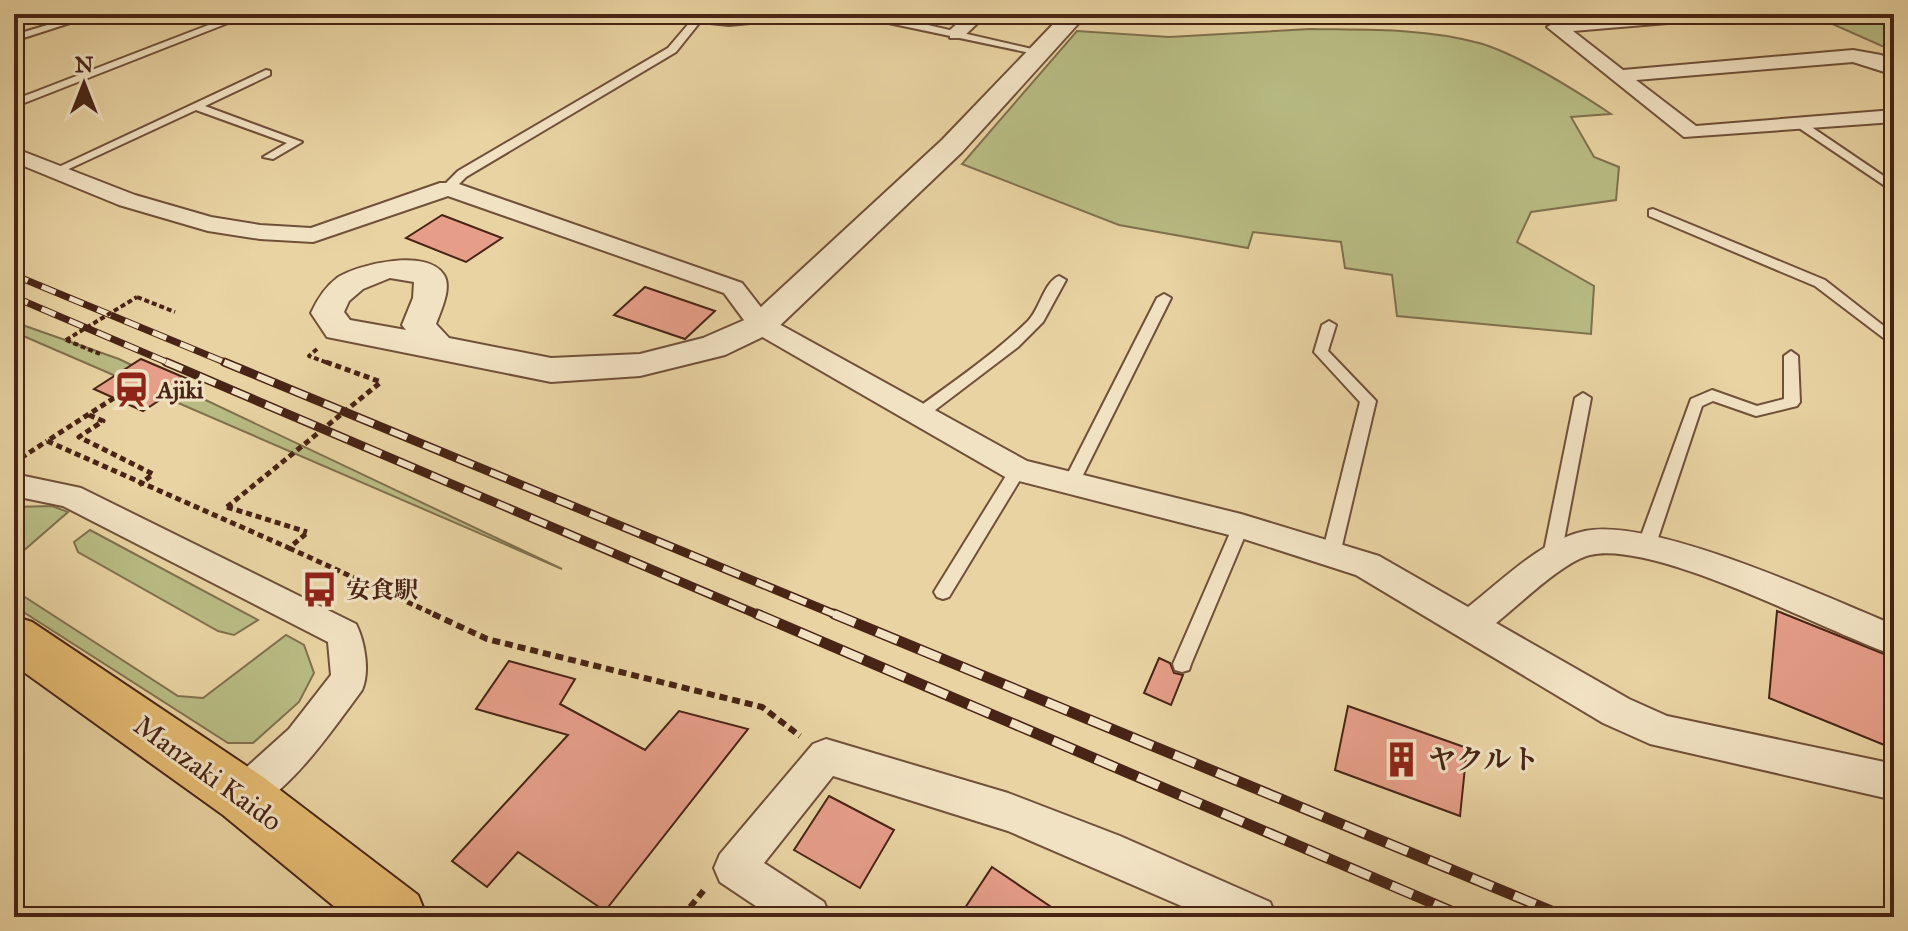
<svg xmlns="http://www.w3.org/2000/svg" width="1908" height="931" font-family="'IM FELL Great Primer','Noto Serif JP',serif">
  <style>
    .green { fill: #b8bc84; stroke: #80704d; stroke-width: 2 }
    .building { fill: #e69e89; stroke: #482416; stroke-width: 2 }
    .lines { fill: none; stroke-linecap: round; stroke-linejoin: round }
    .service-casing { stroke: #705039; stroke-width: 4 }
    .minor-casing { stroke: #705039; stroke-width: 4 }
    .tertiary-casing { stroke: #705039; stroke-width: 4 }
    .primary-casing { stroke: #482416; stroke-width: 4 }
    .path-far2 { stroke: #482416; stroke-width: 4; stroke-dasharray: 5 3; stroke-linecap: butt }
    .path-far1 { stroke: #482416; stroke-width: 5; stroke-dasharray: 6 4; stroke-linecap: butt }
    .path { stroke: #482416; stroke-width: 6; stroke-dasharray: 8 5; stroke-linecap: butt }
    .service { fill: #f1e2c3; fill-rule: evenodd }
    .minor { fill: #f1e2c3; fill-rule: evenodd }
    .tertiary { fill: #f1e2c3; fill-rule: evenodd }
    .primary { fill: #e4ba71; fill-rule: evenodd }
    .rail-far2-casing { stroke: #482416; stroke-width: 7 }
    .rail-far1-casing { stroke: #482416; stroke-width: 9 }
    .rail-casing { stroke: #482416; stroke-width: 11 }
    .rail-far2 { stroke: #f1e2c3; stroke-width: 5; stroke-dasharray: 15; stroke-linecap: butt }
    .rail-far1 { stroke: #f1e2c3; stroke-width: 6; stroke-dasharray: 18; stroke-linecap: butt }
    .rail { stroke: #f1e2c3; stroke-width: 8; stroke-dasharray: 23; stroke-linecap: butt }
    .path-bridge-far1 { stroke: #482416; stroke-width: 4; stroke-dasharray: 5 3; stroke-linecap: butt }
    .path-bridge { stroke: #482416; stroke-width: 5; stroke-dasharray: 6 4; stroke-linecap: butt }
    .labels { text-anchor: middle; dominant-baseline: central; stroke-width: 6; stroke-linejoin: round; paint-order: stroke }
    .poi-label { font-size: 24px; font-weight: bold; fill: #482416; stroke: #f1e2c3; text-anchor: start }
    .near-poi-label { font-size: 28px; font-weight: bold; fill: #482416; stroke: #f1e2c3; text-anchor: start }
    .near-street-label { font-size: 28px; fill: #482416; stroke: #f1e2c3 }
  </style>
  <rect width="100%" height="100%" fill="#e9d3a2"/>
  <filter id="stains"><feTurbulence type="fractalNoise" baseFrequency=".0025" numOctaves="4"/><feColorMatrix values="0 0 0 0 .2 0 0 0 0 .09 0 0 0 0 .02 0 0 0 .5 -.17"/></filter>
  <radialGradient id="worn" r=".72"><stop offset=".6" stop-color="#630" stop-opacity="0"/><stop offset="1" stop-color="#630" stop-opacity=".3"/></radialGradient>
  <g class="green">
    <path d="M1810 14H1894V53L1889 49Z"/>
    <path d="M1310 29C1365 30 1422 28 1475 42 1513 51 1578 92 1611 114L1571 117 1594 157 1619 167 1616 200 1531 212 1517 242 1594 286 1591 334 1397 316 1392 275 1345 268 1341 242 1253 232 1248 248 1119 225 962 164 1077 31 1169 37Z"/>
    <path d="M14 322 119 359 562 569 14 332Z"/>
    <path d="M52 506 68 512 14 559V507Z"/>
    <path d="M90 530 258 620 234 635 218 631 78 552 74 542Z"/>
    <path d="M14 590 178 696 203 698 286 635 304 645 314 673 299 702 253 743H228L14 606Z"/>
  </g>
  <g class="building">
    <path d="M442 215 502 238 466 262 406 238Z"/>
    <path d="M645 287 715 311 685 339 614 315Z"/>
    <path d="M141 359 190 380 143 411 94 389Z"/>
    <path d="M1777 611 1894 658V749L1769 698Z"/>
    <path d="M1159 658 1170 663 1174 673 1183 675 1171 705 1144 693Z"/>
    <path d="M509 661 575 679 560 704 645 750 679 711 748 729 605 911 518 852 487 887 452 861 568 735 476 709Z"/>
    <path d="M1348 706 1467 748 1460 816 1335 770Z"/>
    <path d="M829 796 894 830 860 888 794 850Z"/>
    <path d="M992 867 1066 917H959Z"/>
  </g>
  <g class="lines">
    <defs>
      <g id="service">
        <path d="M57 14H68L76 21 14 41V35L64 20Z"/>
        <path d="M237 14H251L14 107V100Z"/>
        <path d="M640 14H675L729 19 820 14 815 17 729 25 700 22 676 52 466 177 452 191H444V185L458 171 668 48 691 21 645 17Z"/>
        <path d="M846 14H880L1045 52 1040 55Z"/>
        <path d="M266 70 270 71V75L205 106 302 142 273 159 263 157 287 143 196 110 58 174 54 176 48 172Z"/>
        <path d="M1796 122H1804L1894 183V192L1796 126Z"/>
        <path d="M1653 209 1825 280 1894 334V346L1815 286 1649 216V210Z"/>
        <path d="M1059 276 1066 280 1043 322 1018 347 926 417H916L913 413 916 409C954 381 994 354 1028 321 1040 309 1044 282 1059 276Z"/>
        <path d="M1164 294 1171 298 1080 481 1078 485H1066L1064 481 1157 298Z"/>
        <path d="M1329 321 1336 325 1328 351 1376 401 1340 554 1337 559H1325L1322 554 1360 402 1314 352 1322 325Z"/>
        <path d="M1791 351 1798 356 1800 402 1797 406 1756 416 1713 401 1702 406 1655 547 1652 552H1640L1637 547 1691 399 1712 390 1757 406 1784 399V356Z"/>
        <path d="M1583 393 1591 398 1560 561 1557 566 1551 568 1545 566 1542 561 1575 398Z"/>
        <path d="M1018 464 1026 470 949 597 943 599 937 597 934 592 937 587 1012 466Z"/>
        <path d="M1241 519 1247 521 1249 526 1191 664 1189 670 1182 672 1175 670 1173 664 1233 526 1235 521Z"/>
      </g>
      <g id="minor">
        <path d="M968 14H987L962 38H950V30Z"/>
        <path d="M1649 14H1724L1715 19 1573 31 1623 70 1853 50 1881 55 1894 62V75L1853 62 1636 80 1696 126 1894 110V122L1684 137 1547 27 1556 22Z"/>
        <path d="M14 148 135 195 211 217 260 225 311 228 440 183H456L742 283 770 319 1027 461 1241 514 1379 556 1468 607C1503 580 1541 540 1585 531 1653 517 1826 597 1894 625V655C1825 631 1656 540 1590 555 1562 562 1519 605 1496 623L1629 699 1667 716 1894 764V800L1650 744 1603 723 1356 575 1241 538 1007 478 752 331 724 293 448 196 313 242 260 239 208 231 119 205 14 162Z"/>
        <path d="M24 476 81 488 356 624C365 642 370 672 362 690 334 728 287 797 243 814L229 809 224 796 229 783 289 729 331 675 328 642 63 506 24 498 14 501V479Z"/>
        <path d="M826 739 1008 793 1120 836 1270 902 1276 917H1207L1008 831 833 776 764 863 824 902 830 917H772L720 882 714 868 720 854 813 744Z"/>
      </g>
      <path id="tertiary" d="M1063 14H1087L962 152 773 332 725 355 640 376 551 382 327 337 311 313C317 300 325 287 337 278 358 264 428 248 444 275 452 288 441 310 436 324L449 338 551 358 640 354 703 338 749 318 942 140ZM390 278 414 282 413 298 402 325 406 330 350 320 344 312 349 301 363 289Z"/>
      <path id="primary" d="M14 616 32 622 263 777 418 895 427 917H347L223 815 14 665Z"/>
    </defs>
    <use href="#service" class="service-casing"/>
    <use href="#minor" class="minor-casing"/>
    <use href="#tertiary" class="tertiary-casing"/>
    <use href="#primary" class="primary-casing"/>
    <g class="path-far2">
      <path d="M137 297 175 312"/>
      <path d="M66 340 100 354"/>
      <path d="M317 349 309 356 331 364"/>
    </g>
    <g class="path-far1">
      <path d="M326 362 381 382"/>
      <path d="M114 398 47 441 289 548 308 532"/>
      <path d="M89 415 103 421 79 437 153 474 139 485"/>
      <path d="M21 458 47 441"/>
      <path d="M227 507 307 532"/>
      <path d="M289 548 438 616"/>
    </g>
    <g class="path">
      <path d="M433 614 487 639 762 707 800 736"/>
      <path d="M682 917 704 890"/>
    </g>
    <use href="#service" class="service"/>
    <use href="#minor" class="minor"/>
    <use href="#tertiary" class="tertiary"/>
    <use href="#primary" class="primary"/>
    <defs>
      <g id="rail-far2">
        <path d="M14 275 229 364"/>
        <path d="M14 297 171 364"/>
      </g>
      <g id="rail-far1">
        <path d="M166 362 761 616"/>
        <path d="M224 362 839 616"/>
      </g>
      <g id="rail">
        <path d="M757 614 1465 917"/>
        <path d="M834 614 1566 917"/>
      </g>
    </defs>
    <use href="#rail-far2" class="rail-far2-casing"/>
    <use href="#rail-far1" class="rail-far1-casing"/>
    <use href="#rail" class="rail-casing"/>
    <use href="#rail-far2" class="rail-far2"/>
    <use href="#rail-far1" class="rail-far1"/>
    <use href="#rail" class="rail"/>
    <path class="path-bridge-far1" d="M66 340 137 297"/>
    <path class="path-bridge" d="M227 507 381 382"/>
  </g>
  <defs>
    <symbol id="station-bare" viewBox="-9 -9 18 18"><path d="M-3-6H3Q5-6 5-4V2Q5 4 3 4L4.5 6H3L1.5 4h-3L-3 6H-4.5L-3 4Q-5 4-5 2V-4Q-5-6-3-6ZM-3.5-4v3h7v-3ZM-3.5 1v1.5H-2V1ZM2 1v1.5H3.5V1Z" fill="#8f2418" stroke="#f1e2c3" stroke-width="2.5" paint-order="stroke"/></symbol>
    <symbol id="bus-bare" viewBox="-9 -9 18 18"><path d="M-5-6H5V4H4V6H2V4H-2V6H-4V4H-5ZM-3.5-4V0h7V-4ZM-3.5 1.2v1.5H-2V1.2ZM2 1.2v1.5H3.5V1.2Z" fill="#8f2418" stroke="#f1e2c3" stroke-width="2.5" paint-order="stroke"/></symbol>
    <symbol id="building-bare" viewBox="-9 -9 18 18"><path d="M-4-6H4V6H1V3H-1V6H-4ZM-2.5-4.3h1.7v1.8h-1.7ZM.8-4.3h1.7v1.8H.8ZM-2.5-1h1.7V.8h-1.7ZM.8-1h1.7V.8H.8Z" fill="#8f2418" stroke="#f1e2c3" stroke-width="2.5" paint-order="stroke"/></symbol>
  </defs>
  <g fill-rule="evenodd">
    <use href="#station-bare" x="106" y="364" width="51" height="51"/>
    <use href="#bus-bare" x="294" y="564" width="51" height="51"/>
    <use href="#building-bare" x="1376" y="734" width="51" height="51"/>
  </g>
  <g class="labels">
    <g class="poi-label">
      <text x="157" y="390">Ajiki</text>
      <text x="346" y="590">安食駅</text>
    </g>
    <g class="near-poi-label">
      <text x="1428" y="759">ヤクルト</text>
    </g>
    <g class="near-street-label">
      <text transform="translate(208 773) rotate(36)">Manzaki Kaido</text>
    </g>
  </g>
  <rect width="1908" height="931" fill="none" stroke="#e9d3a2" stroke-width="48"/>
  <rect x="16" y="16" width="1876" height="899" fill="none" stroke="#482416" stroke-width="4"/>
  <rect x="24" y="24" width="1860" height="883" fill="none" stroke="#482416" stroke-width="2"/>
  <g transform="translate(84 84)" stroke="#f1e2c3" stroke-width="6" paint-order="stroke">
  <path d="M0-6L14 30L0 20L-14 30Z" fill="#482416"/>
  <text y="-12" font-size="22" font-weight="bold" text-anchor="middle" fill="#482416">N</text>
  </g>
  <rect width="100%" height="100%" filter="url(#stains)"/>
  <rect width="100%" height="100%" fill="url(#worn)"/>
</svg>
